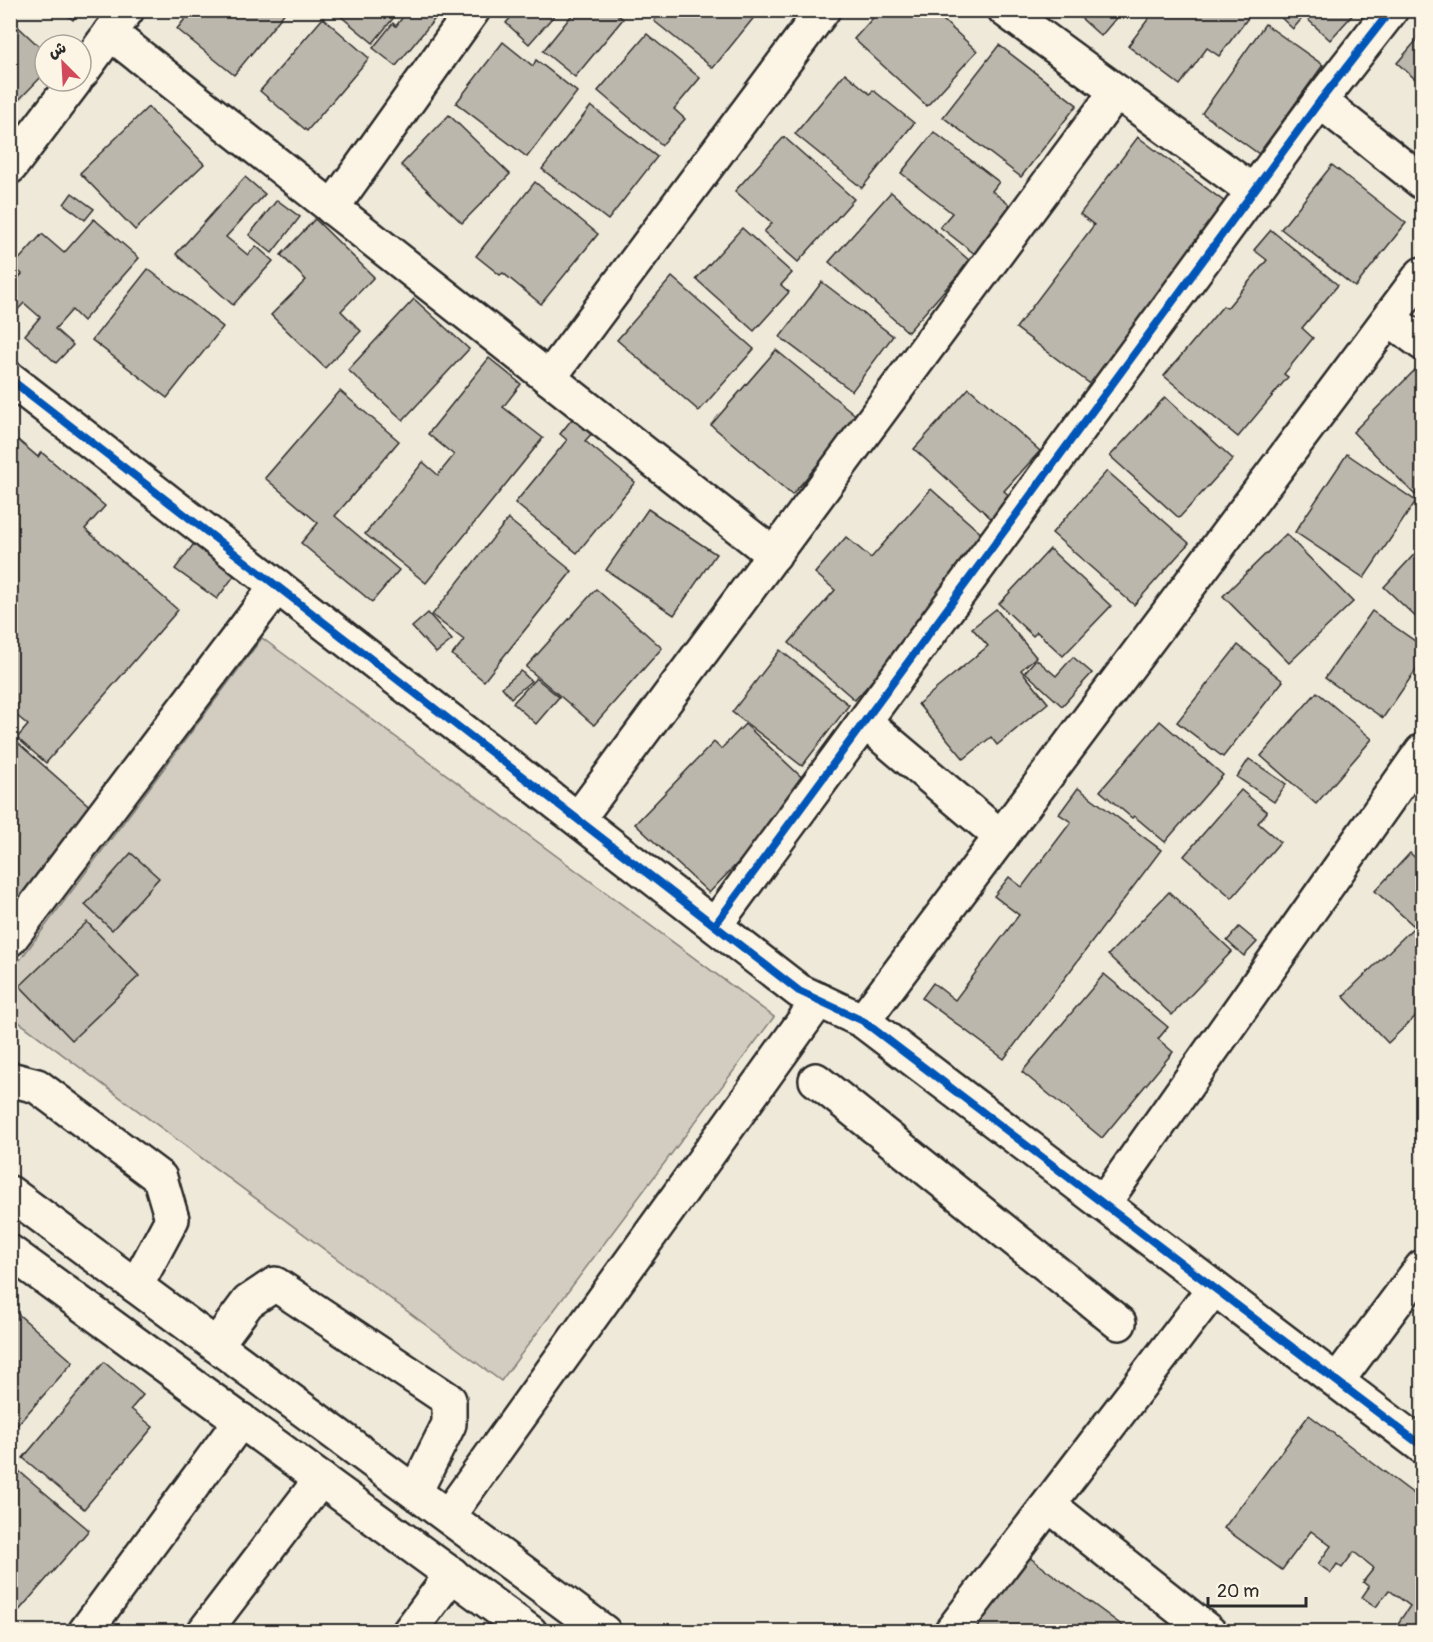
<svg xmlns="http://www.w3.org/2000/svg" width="1433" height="1642" font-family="Pangolin,'Playpen Sans Arabic',sans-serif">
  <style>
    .green { fill: #d2cdc0; stroke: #7e7c76; stroke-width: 1.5 }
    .building { fill: #bcb7ac; stroke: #2b2b2b; stroke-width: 1.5 }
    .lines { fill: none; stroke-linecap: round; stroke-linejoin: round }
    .minor-casing { stroke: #2b2b2b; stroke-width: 38 }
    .tertiary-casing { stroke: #2b2b2b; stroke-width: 38 }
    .minor { stroke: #fcf5e5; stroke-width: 33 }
    .tertiary { stroke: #fcf5e5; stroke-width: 33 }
    .cycleway-casing { stroke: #fcf5e5; stroke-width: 11 }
    .cycleway { stroke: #0057b8; stroke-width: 8 }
  </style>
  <rect width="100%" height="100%" fill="#efe9da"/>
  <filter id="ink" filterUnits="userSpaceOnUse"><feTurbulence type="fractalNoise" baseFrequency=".0167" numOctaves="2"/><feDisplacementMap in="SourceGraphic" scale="12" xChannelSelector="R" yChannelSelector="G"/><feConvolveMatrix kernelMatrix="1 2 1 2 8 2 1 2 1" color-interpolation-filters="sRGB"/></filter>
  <g filter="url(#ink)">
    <path class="green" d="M262 638 774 1017 501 1381 11 1016 10 973Z"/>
    <g class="building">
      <path d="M61 10H81L73 20Z"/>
      <path d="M192 10H287L234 75 177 29Z"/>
      <path d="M333 10H400L373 43Z"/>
      <path d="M408 10H430L437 16 396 66 373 48 393 23 396 26Z"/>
      <path d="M517 10H559L529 44 506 23Z"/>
      <path d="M576 10H612L623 19 575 77 543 51Z"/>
      <path d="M663 10H760L713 68 654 21Z"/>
      <path d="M880 10H932L977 51 927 106 854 39Z"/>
      <path d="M1072 10H1123L1101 36Z"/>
      <path d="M1155 10H1247L1251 14 1219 56 1207 48 1180 85 1128 46Z"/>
      <path d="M1273 10H1357L1330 40 1304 16 1293 29Z"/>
      <path d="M323 18 369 58 307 131 260 91Z"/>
      <path d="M10 19 45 52V73L10 109Z"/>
      <path d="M1265 24 1323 65 1259 154 1202 113Z"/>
      <path d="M647 34 700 78 674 109 685 119 662 145 598 91Z"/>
      <path d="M1422 34V85L1397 63Z"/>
      <path d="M503 42 533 66 536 60 577 92 527 157 456 103Z"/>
      <path d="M999 45 1077 105 1021 177 943 117Z"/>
      <path d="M845 73 870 94 873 90 914 123 862 188 795 134Z"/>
      <path d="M591 106 657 157 608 220 542 169Z"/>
      <path d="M148 107 204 164 135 230 80 173Z"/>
      <path d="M449 115 510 174 462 223 401 165Z"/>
      <path d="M934 132 999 182 992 191 1017 211 980 258 940 227 952 213 901 173Z"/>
      <path d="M784 137 854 199 798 262 764 232 772 223 735 191Z"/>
      <path d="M1138 137 1234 209 1097 389 1016 328 1094 225 1080 214Z"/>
      <path d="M1332 165 1406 223 1355 287 1281 229Z"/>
      <path d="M245 177 265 194 226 237 248 255 256 246 273 261 233 305 176 254Z"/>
      <path d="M535 182 598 234 541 304 503 273 500 275 476 256Z"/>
      <path d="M891 192 970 261 908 332 829 262Z"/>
      <path d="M72 193 94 209 85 220 64 204Z"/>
      <path d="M277 200 300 217 272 253 249 235Z"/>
      <path d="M94 219 139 258 83 321 72 310 55 329 73 345 56 363 25 335 40 317 24 303 10 318V287L22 274 13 266 42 234 64 253Z"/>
      <path d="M315 219 374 277 341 311 361 331 325 368 271 315 306 280 281 255Z"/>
      <path d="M742 228 792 273 781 285 789 292 754 331 696 279Z"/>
      <path d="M1271 230 1338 285 1302 328 1313 338 1284 374 1288 377 1238 437 1164 376 1223 306 1227 308 1267 260 1254 250Z"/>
      <path d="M148 269 223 327 167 398 92 340Z"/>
      <path d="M672 277 754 349 699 411 617 340Z"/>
      <path d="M822 282 893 336 852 391 780 337Z"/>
      <path d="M414 299 469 349 403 420 348 370Z"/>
      <path d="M776 350 858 417 792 495 711 425Z"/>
      <path d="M489 358 521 384 503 407 543 438 426 583 365 534 423 462 438 475 454 455 428 434Z"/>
      <path d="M1422 363V488L1415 495 1353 432Z"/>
      <path d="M969 388 1040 451 1004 491 1014 500 994 521 914 449Z"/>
      <path d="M340 391 399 441 335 516 399 570 372 602 301 543 318 523 265 478Z"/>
      <path d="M1165 397 1233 459 1179 518 1110 456Z"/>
      <path d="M576 414 595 430 585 441 635 482 577 553 515 503 567 440 560 434Z"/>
      <path d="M18 440 38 457 41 452 105 506 85 529 178 610 46 763 17 738 28 725 10 710V449Z"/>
      <path d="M1347 454 1416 501 1364 578 1295 532Z"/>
      <path d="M1107 471 1189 543 1134 605 1052 533Z"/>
      <path d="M931 489 993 544 855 700 789 643 835 590 815 573 846 537 871 558Z"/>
      <path d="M648 509 716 554 674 615 606 570Z"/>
      <path d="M508 519 572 571 484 681 452 655 464 640 432 615Z"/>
      <path d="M1286 534 1353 602 1289 663 1223 596Z"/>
      <path d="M196 541 237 572 217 599 175 569Z"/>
      <path d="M1422 546V623L1384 587Z"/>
      <path d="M1050 549 1111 606 1063 656 1037 632 1033 636 999 604Z"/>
      <path d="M596 589 662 648 594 725 526 667Z"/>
      <path d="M996 609 1036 657 1021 670 1048 703 997 745 991 737 964 759 918 704 988 646 972 628Z"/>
      <path d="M1372 611 1422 646V661L1383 718 1325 678Z"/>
      <path d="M428 613 452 640 436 653 412 627Z"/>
      <path d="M1238 645 1283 681 1223 757 1177 722Z"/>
      <path d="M780 650 849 705 802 766 732 712Z"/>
      <path d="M1073 657 1092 673 1062 706 1025 672 1036 659 1056 676Z"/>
      <path d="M521 671 531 681 511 698 502 687Z"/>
      <path d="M536 678 559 697 536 724 513 703Z"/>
      <path d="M1317 692 1372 739 1316 804 1261 756Z"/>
      <path d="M1160 721 1223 775 1165 842 1134 816 1132 818 1100 791Z"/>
      <path d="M745 724 811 786 709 893 635 824 714 742 721 749Z"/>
      <path d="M10 736 102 817 10 919Z"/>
      <path d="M1249 759 1286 784 1274 802 1237 777Z"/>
      <path d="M1078 788 1161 850 1004 1059 922 998 933 983 955 1000 1019 915 994 896 1009 877 1022 887 1071 822 1059 814Z"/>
      <path d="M1241 790 1267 812 1258 823 1280 842 1232 898 1184 856Z"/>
      <path d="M131 853 159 878 112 930 85 905Z"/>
      <path d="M1410 853 1422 864V895L1420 898 1422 900V933L1375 891Z"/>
      <path d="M1169 892 1232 951 1172 1015 1108 955Z"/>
      <path d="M87 922 139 976 72 1040 20 986Z"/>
      <path d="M1239 927 1257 942 1244 956 1227 941Z"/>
      <path d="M1413 928 1422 938V1010L1388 1043 1343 996Z"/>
      <path d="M1104 974 1168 1027 1158 1039 1173 1052 1102 1138 1022 1072Z"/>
      <path d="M10 1307 73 1362 10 1433Z"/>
      <path d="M104 1362 143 1395 131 1409 153 1427 84 1509 23 1458Z"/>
      <path d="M1309 1415 1422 1500V1632H1392L1410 1606 1389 1590 1376 1607 1362 1597 1369 1587 1363 1582 1374 1568 1354 1552 1342 1568 1337 1564 1331 1573 1318 1564 1331 1546 1311 1531 1282 1570 1224 1528Z"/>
      <path d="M19 1471 89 1530 16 1614 10 1610V1482Z"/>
      <path d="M1022 1552 1131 1632H963Z"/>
    </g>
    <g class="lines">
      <defs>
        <g id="minor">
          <path d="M1005 10 1254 192"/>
          <path d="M110 33 774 555"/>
          <path d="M81 73 127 10"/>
          <path d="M1320 101 1422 182"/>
          <path d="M10 167 75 81"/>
          <path d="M332 208 473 10"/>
          <path d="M1390 319 1422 343"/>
          <path d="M549 378 823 10"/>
          <path d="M10 379 799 991 863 1021 1422 1446"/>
          <path d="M865 722 1001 837"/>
          <path d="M578 819 1116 92"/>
          <path d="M715 925 1320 101 1391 10"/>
          <path d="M10 939 277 586"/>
          <path d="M863 1021 1422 274"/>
          <path d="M10 1079 37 1086 160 1178 172 1219 136 1286"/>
          <path d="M816 1080 1119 1323"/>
          <path d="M1103 1204 1422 751"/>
          <path d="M216 1345 248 1302 275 1284 449 1400V1424L415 1492"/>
          <path d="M1337 1381 1422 1267"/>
          <path d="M1049 1505 1209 1632"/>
          <path d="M448 1516 819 1000"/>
          <path d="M85 1632 241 1420"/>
          <path d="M204 1632 321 1479"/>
          <path d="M409 1632 452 1574"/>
          <path d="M951 1632 1214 1288"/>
        </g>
        <g id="tertiary">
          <path d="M10 1193 604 1632"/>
          <path d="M10 1252 530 1632"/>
        </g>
      </defs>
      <use href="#minor" class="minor-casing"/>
      <use href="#tertiary" class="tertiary-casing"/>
      <use href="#minor" class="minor"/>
      <use href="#tertiary" class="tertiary"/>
      <defs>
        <g id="cycleway">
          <path d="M10 379 799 991 863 1021 1422 1446"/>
          <path d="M715 925 1320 101 1391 10"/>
        </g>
      </defs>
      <use href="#cycleway" class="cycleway-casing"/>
      <use href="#cycleway" class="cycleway"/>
    </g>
  </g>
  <rect width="1433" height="1642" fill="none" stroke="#fcf5e5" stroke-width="36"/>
  <rect x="18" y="18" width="1397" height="1606" fill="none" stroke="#2b2b2b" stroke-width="2" filter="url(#ink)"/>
  <g transform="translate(63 63) rotate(336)"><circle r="28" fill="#fcf5e5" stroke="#a8a49b" stroke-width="1.5"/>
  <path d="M0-4.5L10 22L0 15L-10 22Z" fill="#d1495b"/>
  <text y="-9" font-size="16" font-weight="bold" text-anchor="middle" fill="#2b2b2b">ش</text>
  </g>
  <path d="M1208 1597v9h98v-9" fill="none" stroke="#2b2b2b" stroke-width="3"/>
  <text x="1217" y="1597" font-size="18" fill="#2b2b2b" stroke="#fcf5e5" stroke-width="4.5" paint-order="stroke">20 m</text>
</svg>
